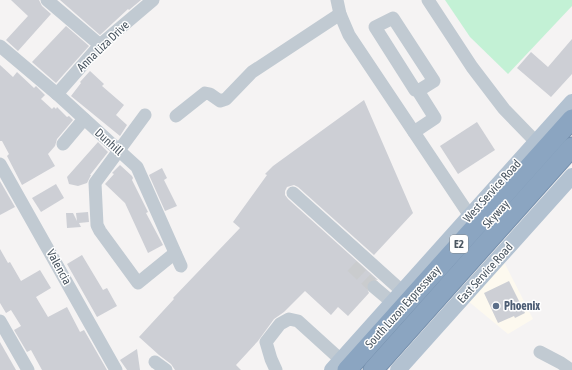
<svg xmlns="http://www.w3.org/2000/svg" width="572" height="370" font-family="'Asap Condensed',sans-serif">
  <style>
    .commercial { fill: #fdf9ef }
    .green { fill: #c3f1d5 }
    .building { fill: #cdcfd5 }
    .lines { fill: none; stroke-linecap: round; stroke-linejoin: round }
    .minor-tunnel { stroke: #caccce; stroke-width: 13; stroke-dasharray: 13 6; stroke-linecap: butt }
    .highway-casing { stroke: #7690ad; stroke-width: 21 }
    .minor { stroke: #c1cad2; stroke-width: 13 }
    .major { stroke: #b3c2d1; stroke-width: 16 }
    .highway { stroke: #8ba5c1; stroke-width: 19 }
    .service-dot { fill: #5c6f8a; stroke: #fff; stroke-width: 1.5 }
    .labels { text-anchor: middle; dominant-baseline: central; stroke-width: 3; stroke-linejoin: round; paint-order: stroke }
    .shield { fill: #fff; stroke: #808990; stroke-width: 1 }
    .shield-label { font-size: 11px; font-weight: bold; fill: #4a5661 }
    .street-label { font-size: 12px; fill: #4a5661; stroke: #fff }
    .service-label { font-size: 12px; font-weight: bold; fill: #4e5e75; stroke: #fff; text-anchor: start }
  </style>
  <rect width="100%" height="100%" fill="#f5f3f3"/>
  <path class="commercial" d="M504 262 533 319 508 334 468 301Z"/>
  <path class="green" d="M445 0H572V6L508 74 470 37Z"/>
  <g class="building">
    <path d="M11 0H39L42 6 51 14 18 51 6 40 28 16Z"/>
    <path d="M60 0H141L129 10 128 9 100 35Z"/>
    <path d="M66 26 89 46 56 83 32 62Z"/>
    <path d="M572 39V74L551 97 517 68 531 52 548 67Z"/>
    <path d="M0 65 13 77 17 72 34 88 36 86 45 95 41 99 52 109 54 107 56 109 57 107 67 117 69 116 73 120 57 139 55 146 48 154 55 166 22 185 7 156 9 154 2 141H0Z"/>
    <path d="M90 71 104 84 102 86 124 105 116 115 127 125 120 136 71 96 81 83 80 82Z"/>
    <path d="M364 100 413 213 374 255 298 187 294 185 287 187 285 191V195L288 199 378 280 372 279 368 282 366 286 369 293 348 316 338 307 331 315 305 291 284 312 274 319 258 341 236 365 241 370H175L171 364 159 355 139 337 174 299 173 298 240 228 233 222 267 175 265 174 273 166Z"/>
    <path d="M477 122 495 150 458 174 440 146Z"/>
    <path d="M98 142 108 152 90 175H91L87 183 78 186 69 184 67 177Z"/>
    <path d="M120 165 132 176 133 178 132 180 148 212 146 213 163 245 148 253 125 203 105 184 114 174 112 173Z"/>
    <path d="M162 168 167 178 164 180 177 206 165 211 149 175Z"/>
    <path d="M0 181 15 207 0 215Z"/>
    <path d="M56 184 64 198 41 212 32 198Z"/>
    <path d="M88 212 89 222 79 223 81 227 67 228 66 213H73L77 221 76 213Z"/>
    <path d="M0 249 8 263 10 262 21 281 40 270 51 288 36 297 48 317 67 307 80 332 84 330 107 370H42L31 350 27 352 14 330 21 326 11 310 6 313 0 303Z"/>
    <path d="M82 255 103 290 107 288 117 306 97 317 67 264Z"/>
    <path d="M509 281 525 313 515 318 514 316 498 323 484 293Z"/>
    <path d="M0 342 16 370H0Z"/>
    <path d="M137 349 140 370H127L120 360Z"/>
  </g>
  <g class="lines">
    <path class="minor-tunnel" d="M352 266 374 287"/>
    <defs>
      <g id="highway">
        <path d="M347 370 572 119"/>
        <path d="M373 370 572 147"/>
      </g>
    </defs>
    <use href="#highway" class="highway-casing"/>
    <g class="minor">
      <path d="M47 0 100 45"/>
      <path d="M337 0 340 14 349 35 470 216"/>
      <path d="M428 0 472 67 504 109 536 142"/>
      <path d="M0 46 57 94 137 167 181 266"/>
      <path d="M57 94 100 45 153 0"/>
      <path d="M145 115 95 183 97 225 100 231 138 283 175 253"/>
      <path d="M176 116 205 93 210 94 220 101 226 99 252 72 340 14"/>
      <path d="M414 132 435 118 418 91 415 90 375 27 393 18 434 81 418 91"/>
      <path d="M63 144 84 119"/>
      <path d="M0 164 116 370"/>
      <path d="M293 193 403 292"/>
      <path d="M374 287 393 303"/>
      <path d="M0 321 28 370"/>
      <path d="M540 352 561 363 571 370"/>
      <path d="M155 362 166 370"/>
      <path d="M276 370 271 359 266 342 280 324 289 319 298 321 341 360"/>
    </g>
    <g class="major">
      <path d="M332 370 572 102"/>
      <path d="M398 370 572 176"/>
    </g>
    <use href="#highway" class="highway"/>
  </g>
  <circle class="service-dot" cx="496" cy="306" r="4"/>
  <g class="labels">
    <rect class="shield" x="450" y="235" width="18" height="18" rx="3"/>
    <g class="shield-label">
      <text x="459" y="244">E2</text>
    </g>
    <g class="street-label">
      <text transform="translate(103 46) rotate(-44)">Anna Liza Drive</text>
      <text transform="translate(109 142) rotate(42)">Dunhill</text>
      <text transform="translate(492 191) rotate(-48)">West Service Road</text>
      <text transform="translate(496 214) rotate(-48)">Skyway</text>
      <text transform="translate(59 267) rotate(61)">Valencia</text>
      <text transform="translate(485 273) rotate(-48)">East Service Road</text>
      <text transform="translate(403 307) rotate(-48)">South Luzon Expressway</text>
    </g>
    <g class="service-label">
      <text x="504" y="306">Phoenix</text>
    </g>
  </g>
</svg>
